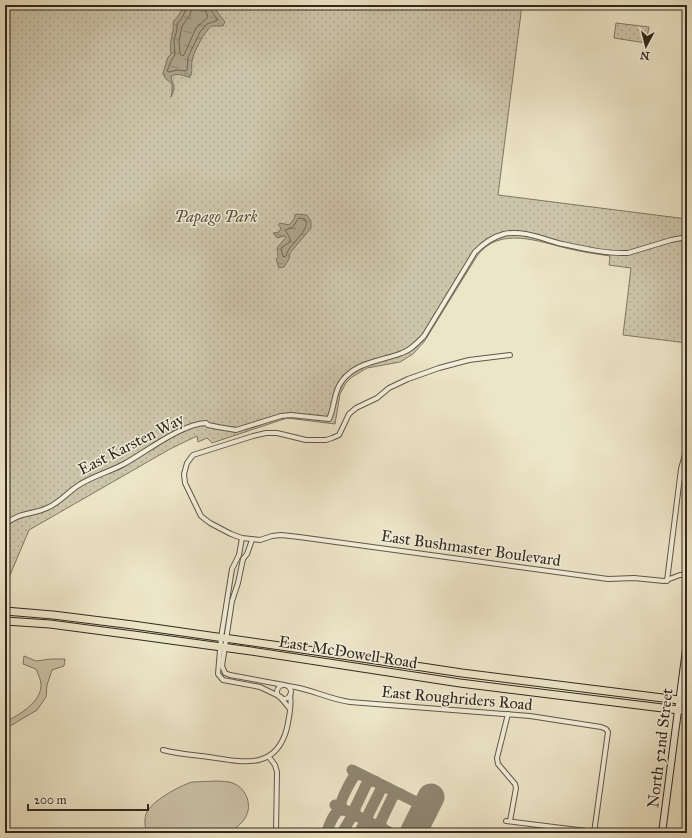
<svg xmlns="http://www.w3.org/2000/svg" width="692" height="838" font-family="'IM FELL Great Primer',serif">
  <style>
    .green { fill: #cdc5aa; stroke: #7f7664 }
    .park { fill: url(#park-dots); stroke: #7f7664 }
    .water { fill: url(#water-ripples); stroke: #7b7360 }
    .lines { fill: none; stroke-linecap: round; stroke-linejoin: round }
    .shore { stroke: #6f6655; stroke-width: 1 }
    .taxiway { stroke: #8f8672; stroke-width: 11 }
    .runway { stroke: #8f8672; stroke-width: 27 }
    .street-casing { stroke: #605748; stroke-width: 6 }
    .secondary-casing { stroke: #31281d; stroke-width: 8 }
    .primary-casing { stroke: #31281d; stroke-width: 9 }
    .street { stroke: #f3eedb; stroke-width: 4 }
    .secondary { stroke: #f3eedb; stroke-width: 6 }
    .primary { stroke: #ede5c7; stroke-width: 7 }
    .labels { text-anchor: middle; dominant-baseline: central; stroke-width: 3; stroke-linejoin: round; paint-order: stroke }
    .park-label { font-size: 16px; font-style: italic; fill: #584f40; stroke: #f3eedb }
    .street-label { font-size: 16px; fill: #31281d; stroke: #f3eedb }
  </style>
  <defs>
    <pattern id="park-dots" width="8" height="8" patternUnits="userSpaceOnUse"><rect width="8" height="8" fill="#cdc5aa"/><path d="M2 2h.1M6 6h.1" fill="none" stroke="#b0a992" stroke-width="1.8" stroke-linecap="round"/></pattern>
    <pattern id="water-ripples" width="26" height="14" patternUnits="userSpaceOnUse"><rect width="26" height="14" fill="#ada58d"/><path d="M2 4q2-2 4 0t4 0M15 11q2-2 4 0t4 0" fill="none" stroke="#8d8673"/></pattern>
  </defs>
  <rect width="100%" height="100%" fill="#ede5c7"/>
  <filter id="stains"><feTurbulence type="fractalNoise" baseFrequency=".005" numOctaves="4"/><feColorMatrix values="0 0 0 0 .2 0 0 0 0 .09 0 0 0 0 .02 0 0 0 .5 -.17"/></filter>
  <radialGradient id="worn" r=".72"><stop offset=".6" stop-color="#630" stop-opacity="0"/><stop offset="1" stop-color="#630" stop-opacity=".3"/></radialGradient>
  <g class="green">
    <path d="M24 656 36 661 51 659H65L64 666 52 670 47 685 46 697 37 710 5 729V722C19 715 42 702 41 684 41 680 38 674 36 669L23 664Z"/>
    <path d="M192 782C203 782 217 780 229 782 246 785 255 807 243 821 240 825 234 829 230 833H147C145 827 144 821 146 814 150 802 179 786 192 782Z"/>
  </g>
  <g class="park">
    <path d="M5 5H522L498 195 687 219V343L623 335 631 268 609 265 610 256C596 254 583 252 570 249 539 242 500 225 477 256L424 342 413 354 400 362 367 368 352 377 346 383 340 394 335 424 287 418 212 443 207 438 198 442 197 436 170 449 29 530 5 587Z"/>
    <path d="M616 23 649 27 646 43 614 38Z"/>
  </g>
  <g class="water">
    <path d="M185 5H212L225 22 223 26H212C205 30 193 53 192 61 191 67 193 72 190 77H188C182 75 178 73 171 76 173 88 177 84 171 97L172 91V84L165 78 163 73 168 57 171 54C170 43 171 40 173 30 174 26 172 24 174 20L176 19Z"/>
    <path d="M297 214 307 215 311 221V228L290 253 289 259 284 267 279 268 276 259 278 257 277 248 286 237 284 236 277 238 273 233 279 232 281 228 278 225 280 223 289 225 294 219 295 215Z"/>
  </g>
  <g class="lines">
    <g class="shore">
      <path d="M188 5 182 18 177 24V30L174 40 175 55 172 59 167 71 169 72 177 70 186 71 187 70 188 57 200 32 207 24 218 20 210 9 209 5"/>
      <path d="M193 5 190 15 182 26 179 41 180 54 182 56 184 55 196 28 208 17 205 9 204 5"/>
      <path d="M299 218 305 219C312 230 288 244 286 256L283 257 281 248 290 242V238L285 230 292 228Z"/>
    </g>
    <g class="taxiway">
      <path d="M352 770 426 807"/>
      <path d="M335 805 391 833"/>
      <path d="M344 810C342 808 341 807 341 804 341 799 352 778 356 774L362 775"/>
      <path d="M380 829H383L381 825V821L393 796 396 794H401"/>
      <path d="M326 833C330 825 334 808 344 810"/>
      <path d="M342 833 352 816H357L355 813V808L367 783 371 781H375"/>
      <path d="M359 833 365 822 370 823 367 819 368 815 381 789 382 788H388"/>
    </g>
    <path class="runway" d="M413 833 431 797"/>
    <defs>
      <g id="street">
        <path d="M510 355 469 360 439 368 408 379 389 388 377 398 356 408 349 414 339 435 332 438 326 440H306L277 433H266L253 436 193 455 187 463 184 474 185 483 201 516 210 523 231 534 242 538 260 540 272 536 281 535 299 537 608 579 634 578 664 581 680 575H687"/>
        <path d="M5 525C18 512 32 515 47 508 59 503 68 492 79 485 93 476 109 472 124 464 146 452 181 424 206 423L208 425 218 427 236 430 281 416 291 415 329 419C335 407 333 392 342 381 356 362 381 361 402 353 411 350 417 343 424 336L475 252C483 244 492 237 504 234 522 230 541 238 558 243 581 248 605 254 628 253L671 240 687 237"/>
        <path d="M242 538 239 555 232 569 221 638 218 674 223 680 260 687 281 697"/>
        <path d="M252 540 247 554 243 559 238 583 232 601 222 666 225 673 230 675 284 685"/>
        <path d="M667 581 681 469 687 447"/>
        <circle cx="284" cy="692" r="7"/>
        <path d="M288 686C309 688 328 699 350 702L530 716 601 727 606 729 608 732 594 833"/>
        <path d="M281 698 290 709"/>
        <path d="M508 714 497 758 498 764 515 784 516 788 510 821"/>
        <path d="M163 750C178 754 194 755 209 757 242 762 276 771 287 728 289 717 292 706 290 695"/>
        <path d="M269 757 275 765 277 772 276 833"/>
        <path d="M506 821 602 833"/>
      </g>
      <path id="secondary" d="M662 833 687 642"/>
      <g id="primary">
        <path d="M5 611 53 615 133 625 322 652 462 673 687 701"/>
        <path d="M5 621 50 624 141 636 251 651 460 683 687 711"/>
      </g>
    </defs>
    <use href="#street" class="street-casing"/>
    <use href="#secondary" class="secondary-casing"/>
    <use href="#primary" class="primary-casing"/>
    <use href="#street" class="street"/>
    <use href="#secondary" class="secondary"/>
    <use href="#primary" class="primary"/>
  </g>
  <g class="labels">
    <g class="park-label">
      <text x="216" y="216">Papago Park</text>
    </g>
    <g class="street-label">
      <text transform="translate(131 444) rotate(-27)">East Karsten Way</text>
      <text transform="translate(471 548) rotate(8)">East Bushmaster Boulevard</text>
      <text transform="translate(348 652) rotate(9)">East McDowell Road</text>
      <text transform="translate(457 698) rotate(5)">East Roughriders Road</text>
      <text transform="translate(660 748) rotate(-83)">North 52nd Street</text>
    </g>
  </g>
  <rect width="692" height="838" fill="none" stroke="#ede5c7" stroke-width="20"/>
  <rect x="6" y="6" width="680" height="826" fill="none" stroke="#31281d" stroke-width="2"/>
  <rect x="10" y="10" width="672" height="818" fill="none" stroke="#31281d"/>
  <g transform="translate(646 46) rotate(187)" stroke="#f3eedb" stroke-width="3" paint-order="stroke">
  <path d="M0-3L7 15L0 10L-7 15Z" fill="#31281d"/>
  <text y="-6" font-size="11" font-weight="bold" text-anchor="middle" fill="#31281d">N</text>
  </g>
  <path d="M28 804v6h120v-6" fill="none" stroke="#31281d" stroke-width="2"/>
  <text x="34" y="804" font-size="12" fill="#31281d" stroke="#f3eedb" stroke-width="3" paint-order="stroke">200 m</text>
  <rect width="100%" height="100%" filter="url(#stains)"/>
  <rect width="100%" height="100%" fill="url(#worn)"/>
</svg>
